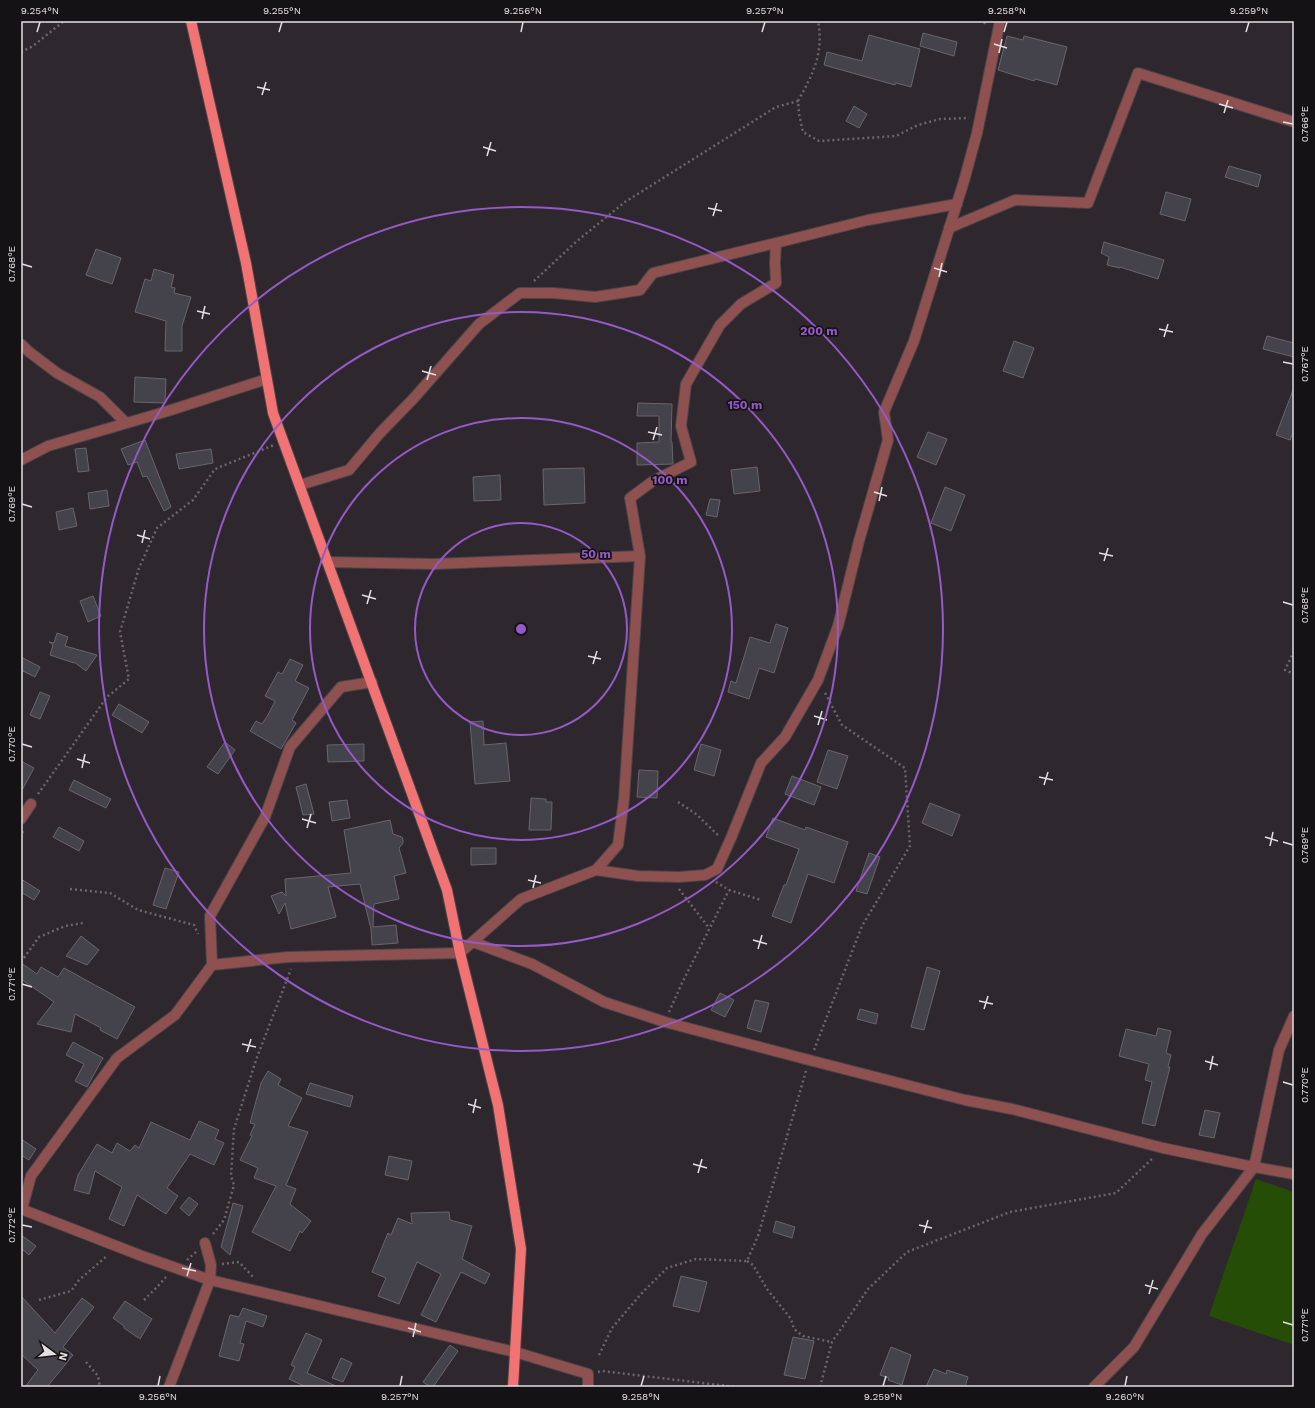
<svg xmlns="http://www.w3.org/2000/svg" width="1315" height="1408" font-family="'Work Sans',sans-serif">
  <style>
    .green { fill: #264d05 }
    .building { fill: #44424a; stroke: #68656e }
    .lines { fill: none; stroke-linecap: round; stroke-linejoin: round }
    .minor-casing { stroke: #4b454b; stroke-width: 12 }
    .major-casing { stroke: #4b454b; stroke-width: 12 }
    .path { stroke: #6b666b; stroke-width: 2.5; stroke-dasharray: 2 3; stroke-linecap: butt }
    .minor { stroke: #8f5150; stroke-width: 10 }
    .major { stroke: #f17373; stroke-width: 10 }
    .ticks { fill: none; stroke: #e3dfe3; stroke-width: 1.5 }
    .ring { fill: none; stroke: #9559c8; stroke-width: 2 }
    .centre { fill: #9559c8; stroke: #141214; stroke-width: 2 }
    .ring-label { font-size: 12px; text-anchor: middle; font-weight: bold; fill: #9559c8; stroke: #141214; stroke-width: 3.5; stroke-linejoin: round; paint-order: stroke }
    .neatline { fill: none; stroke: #e3dfe3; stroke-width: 1.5 }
    .ticks-label { font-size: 10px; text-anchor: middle; fill: #e3dfe3 }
  </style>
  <rect width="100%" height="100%" fill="#2e282e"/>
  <path class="green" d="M1256 1179 1294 1192V1345L1209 1316Z"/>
  <g class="building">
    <path d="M923 33 957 42 954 56 920 46Z"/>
    <path d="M869 35 920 49 911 87 896 83 895 85 824 65 827 52 862 61Z"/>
    <path d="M1007 36 1023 40 1024 36 1067 47 1057 85 1035 79 1034 81 998 70Z"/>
    <path d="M854 106 867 114 859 128 846 121Z"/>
    <path d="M1229 166 1261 175 1258 187 1225 177Z"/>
    <path d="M1166 192 1191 199 1185 221 1160 214Z"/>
    <path d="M1104 242 1164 260 1158 279 1120 267V268L1107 265 1109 257 1101 253Z"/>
    <path d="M96 249 121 258 112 284 86 275Z"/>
    <path d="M154 269 174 275 171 287 175 288 174 293 191 297 182 326V351H165L166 321 135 312 145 279 151 281Z"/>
    <path d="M1267 336 1294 343V357L1263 349Z"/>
    <path d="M1014 341 1034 348 1023 378 1003 371Z"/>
    <path d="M135 377 166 379 165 403 134 402Z"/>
    <path d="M1293 390H1294V430L1290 440 1276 435Z"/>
    <path d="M638 403 672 404 671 442H672L673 464 637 465V443L659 442V416H637Z"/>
    <path d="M928 432 947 439 936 465 917 457Z"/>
    <path d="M145 440 171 507 164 511 147 476 143 477 137 462 128 465 121 449Z"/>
    <path d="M86 448 89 471 78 472 75 449Z"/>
    <path d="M211 449 213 463 179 469 176 454Z"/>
    <path d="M757 467 760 491 734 494 731 470Z"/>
    <path d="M584 468 585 503 544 505 543 469Z"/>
    <path d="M500 475 501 500 474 501 473 477Z"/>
    <path d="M945 487 965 495 951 531 931 523Z"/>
    <path d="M107 490 109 506 90 509 88 493Z"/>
    <path d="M710 499 720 500 717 517 706 515Z"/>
    <path d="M73 508 77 526 59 530 56 512Z"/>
    <path d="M93 596 101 616 88 622 80 601Z"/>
    <path d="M776 624 788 628 774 673 759 668 749 699 728 692 731 681 736 683 750 637 770 643Z"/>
    <path d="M57 633 68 637 65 646 97 655 86 671 74 662V663L50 655 53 645 49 642 54 643Z"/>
    <path d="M21 657 40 667 35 677 21 670Z"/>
    <path d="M290 659 303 665 295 681 309 688 292 720 296 723 281 749 250 731 256 721 262 724 268 715 275 701 265 696 278 672 282 674Z"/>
    <path d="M40 692 50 696 40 719 30 715Z"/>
    <path d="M119 704 149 722 142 733 112 715Z"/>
    <path d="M483 721 484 745 506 743 510 781 475 784 470 722Z"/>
    <path d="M225 742 235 750 218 774 207 767Z"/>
    <path d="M364 744V761L328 762 327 745Z"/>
    <path d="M701 744 721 750 714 776 694 770Z"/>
    <path d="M828 750 848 756 837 789 817 782Z"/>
    <path d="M21 761 34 768 21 792Z"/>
    <path d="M639 770 658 771 657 798 637 797Z"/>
    <path d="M792 776 821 787 814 805 785 794Z"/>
    <path d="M74 780 111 799 106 808 69 790Z"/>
    <path d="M306 784 314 814 303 815 296 787Z"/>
    <path d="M531 798 546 799V802H552L551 830H529Z"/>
    <path d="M347 800 350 818 332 821 329 802Z"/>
    <path d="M930 803 960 815 952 836 922 823Z"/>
    <path d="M773 818 805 830 806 827 848 842 834 883 808 874 791 923 772 916 784 885H786L799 849 766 837Z"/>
    <path d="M390 820 393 834 402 837 403 840V843L399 848 406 873 394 876 399 899 374 904 373 927 396 925 398 943 372 945 371 929 360 884 328 887 336 917 291 929 285 903 279 914 271 896 282 892 286 896 285 879 351 873 344 830Z"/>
    <path d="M59 827 84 841 79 851 53 837Z"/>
    <path d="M471 848H496V864L471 865Z"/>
    <path d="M869 853 880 857 867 894 856 891Z"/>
    <path d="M165 868 179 872 166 909 153 905Z"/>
    <path d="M21 879 40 891 34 900 21 892Z"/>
    <path d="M81 936 99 950 87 965 66 956Z"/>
    <path d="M21 963 37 974 41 967 58 977 64 968 135 1007 117 1039 100 1030 101 1028 75 1014 71 1032 37 1024 54 1002 21 979Z"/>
    <path d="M927 967 940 971 924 1030 911 1027Z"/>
    <path d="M720 993 734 1000 725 1017 711 1010Z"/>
    <path d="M755 1000 769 1003 761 1032 747 1028Z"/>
    <path d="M860 1009 878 1014 876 1024 857 1019Z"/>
    <path d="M1158 1028 1171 1031 1166 1053 1171 1055 1168 1067H1170L1155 1126 1142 1123 1152 1082 1145 1080 1149 1064 1119 1056 1126 1029 1156 1036Z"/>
    <path d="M73 1042 103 1058 87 1087 75 1081 84 1064 66 1055Z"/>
    <path d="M268 1071 281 1079 278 1085 302 1098 288 1126 308 1132 286 1185 296 1189 290 1204 311 1221 302 1233 300 1231 290 1251 252 1232 276 1186 254 1178 258 1168 240 1160 252 1136 250 1135 255 1124 250 1123 261 1083Z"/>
    <path d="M310 1083 353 1096 350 1107 306 1094Z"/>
    <path d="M1205 1110 1220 1113 1214 1138 1199 1135Z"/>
    <path d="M199 1121 219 1130 215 1139 224 1143 214 1165 190 1154 167 1188 178 1196 166 1214 137 1195 124 1226 109 1219 122 1187 95 1171 89 1194 74 1190 78 1175 97 1144 112 1153 117 1143 130 1151 135 1145 139 1148 151 1122 190 1140Z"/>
    <path d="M21 1139 36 1149 29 1160 21 1155Z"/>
    <path d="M389 1156 412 1161 408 1180 385 1175Z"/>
    <path d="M189 1197 198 1204 189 1216 180 1208Z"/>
    <path d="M233 1203 243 1206 230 1255 221 1247Z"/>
    <path d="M449 1212 450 1220 472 1226 462 1259 490 1274 485 1284 461 1272 436 1322 421 1315 441 1274 417 1262 399 1304 378 1296 386 1278 372 1272 388 1233 391 1235 398 1218 412 1224 411 1213Z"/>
    <path d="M776 1221 795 1227 792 1238 773 1232Z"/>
    <path d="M21 1235 36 1246 29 1255 21 1248Z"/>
    <path d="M681 1276 707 1282 699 1312 673 1306Z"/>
    <path d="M21 1296 55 1333 82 1298 94 1307 63 1347 73 1355 47 1387H25L38 1370 21 1354Z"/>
    <path d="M125 1301 152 1319 140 1339 124 1328V1326L113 1318Z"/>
    <path d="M243 1308 267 1316 263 1327 246 1321 240 1343 244 1344 239 1361 219 1356 230 1315 239 1317Z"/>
    <path d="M306 1333 322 1340 307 1373 338 1387H306L289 1379 295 1367 291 1365Z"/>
    <path d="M793 1337 814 1341 805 1379 784 1375Z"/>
    <path d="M450 1345 458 1351 433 1387H431L423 1382Z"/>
    <path d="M891 1347 911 1355 902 1385 888 1380 889 1378 880 1375Z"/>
    <path d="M341 1358 352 1363 343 1382 332 1378Z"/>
    <path d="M934 1369 946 1374 947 1370 968 1377 965 1387H926Z"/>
  </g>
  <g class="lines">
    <defs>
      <g id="minor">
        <path d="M949 228 1015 200 1088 203 1138 73 1294 122"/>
        <path d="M21 344 28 351 57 373 100 397 126 423"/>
        <path d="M21 460 48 446 168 411 267 379"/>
        <path d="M300 485 349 470 380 433 414 398 479 324 520 293H554L595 297 640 290 653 273 776 243"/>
        <path d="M327 562 434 564 640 556"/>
        <path d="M21 819 31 804"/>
        <path d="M596 870 638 876 679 877 705 875 717 869 731 838 761 763 785 737 818 680 838 626 859 541 888 440 884 412 914 341 964 181 977 133 1000 21"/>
        <path d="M473 942 532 964 604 1002 665 1022 809 1060 965 1100 1012 1109 1163 1148 1254 1167 1202 1234 1134 1347 1094 1387"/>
        <path d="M212 965 210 916 265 817 290 747 341 687 372 682"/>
        <path d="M1294 1016 1279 1050 1254 1167 1294 1174"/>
        <path d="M21 1209 142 1256 210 1280 211 1265 205 1243"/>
        <path d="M22 1209 31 1176 117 1058 175 1015 212 965 288 957 460 953 521 899 596 870 618 845 624 799 640 556 630 498 653 481 691 462 681 426 686 384 720 325 741 304 776 283 775 263 776 243 868 220 957 204"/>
        <path d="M169 1387 210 1280 515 1352 588 1374V1387"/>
      </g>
      <path id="major" d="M191 21 246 263 273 413 447 890 460 953 498 1105 521 1249 513 1387"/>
    </defs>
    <use href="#minor" class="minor-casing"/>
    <use href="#major" class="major-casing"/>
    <g class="path">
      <path d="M979 21 988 24"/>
      <path d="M21 52 33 46 64 21"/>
      <path d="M798 101C813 74 824 53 818 21"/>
      <path d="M534 281 577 241 625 202 776 107 798 101 799 114 803 132 819 141 867 138 896 136 918 125 940 119 969 118"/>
      <path d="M1294 651 1285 670 1294 674"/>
      <path d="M38 794 107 697 129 679 120 632 139 568 157 528 193 500 215 469 274 445"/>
      <path d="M678 802 696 814 719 836"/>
      <path d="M21 838 23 830"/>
      <path d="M716 882 729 890 761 900"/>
      <path d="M70 889 110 893 138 910 194 925 198 934"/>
      <path d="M679 889 709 928"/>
      <path d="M21 962 39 937 65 926 83 923"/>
      <path d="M669 1012 682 983 729 890"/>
      <path d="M814 1050 862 926 910 846 905 768 842 725 824 691"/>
      <path d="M213 1234 224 1220 234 1185 231 1176 234 1129 256 1060 291 969"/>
      <path d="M187 1260 196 1252"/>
      <path d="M747 1261 753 1265 767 1289 791 1319 794 1329 803 1336 832 1342"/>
      <path d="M222 1264 239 1262 254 1278"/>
      <path d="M39 1300 71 1291 79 1280 108 1255"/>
      <path d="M144 1300 158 1286 166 1277"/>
      <path d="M599 1355 612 1328 641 1294 667 1268 696 1259 747 1261 758 1236 806 1071"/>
      <path d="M86 1362 98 1376 100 1387"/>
      <path d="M598 1372 602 1371 736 1387"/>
      <path d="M820 1387 832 1342 868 1289 907 1252 1010 1212 1116 1193 1154 1157"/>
    </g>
    <use href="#minor" class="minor"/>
    <use href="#major" class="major"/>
  </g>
  <path class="ticks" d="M37 32 40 22M279 32 282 22M521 32 523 22M762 32 765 22M1004 32 1007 22M1246 32 1249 22M994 44 1007 48M999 53 1002 39M257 87 270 90M262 95 266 82M1219 104 1233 108M1224 113 1228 100M1283 122 1293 124M483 147 496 151M487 156 491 142M708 208 722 211M713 216 717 203M22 264 32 267M934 268 947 272M939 277 942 263M197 311 210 314M202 319 205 306M1159 329 1173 332M1164 337 1168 324M1283 362 1293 364M422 371 436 375M427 380 431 366M648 432 662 435M653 440 657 427M874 492 887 496M879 501 882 487M22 504 32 507M137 535 150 539M142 543 145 530M1099 553 1113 556M1104 561 1108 548M362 595 376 599M1283 602 1293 605M367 604 371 590M588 656 601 659M593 664 597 651M814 716 827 720M818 725 822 711M22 744 32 747M77 759 90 763M82 768 85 754M1039 777 1053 780M1044 785 1048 772M302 819 316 823M307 828 311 814M1265 837 1278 841M1283 842 1293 845M1270 846 1273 832M528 880 541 883M533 888 536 875M753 940 767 944M758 949 762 935M22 984 32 987M979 1001 993 1004M984 1009 988 996M242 1044 256 1047M247 1052 251 1039M1205 1061 1218 1065M1210 1070 1213 1056M1283 1082 1293 1085M468 1104 481 1108M473 1113 476 1099M693 1164 707 1168M698 1173 702 1159M22 1225 32 1227M919 1225 932 1228M924 1233 928 1220M182 1268 196 1271M187 1276 191 1263M1145 1285 1158 1289M1149 1294 1153 1280M1283 1322 1293 1325M408 1328 421 1332M413 1337 416 1323M158 1386 160 1376M400 1386 402 1376M641 1386 644 1376M883 1386 886 1376M1125 1386 1127 1376"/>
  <g class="ring">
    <circle cx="521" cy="629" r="106"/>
    <circle cx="521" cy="629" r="211"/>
    <circle cx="521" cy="629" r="317"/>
    <circle cx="521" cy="629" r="422"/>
  </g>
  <circle cx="521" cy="629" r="6" class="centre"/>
  <g class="ring-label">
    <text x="819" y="335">200 m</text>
    <text x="745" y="409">150 m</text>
    <text x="670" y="484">100 m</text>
    <text x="596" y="558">50 m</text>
  </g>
  <rect width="1315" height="1408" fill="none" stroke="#141214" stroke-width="44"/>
  <g transform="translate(54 1354) rotate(105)" stroke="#141214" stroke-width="3" paint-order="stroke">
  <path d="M0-3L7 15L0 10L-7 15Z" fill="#e3dfe3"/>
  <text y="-6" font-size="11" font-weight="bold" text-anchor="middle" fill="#e3dfe3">N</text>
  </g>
  <rect x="22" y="22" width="1271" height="1364" class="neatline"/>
  <g class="ticks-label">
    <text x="40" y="14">9.254°N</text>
    <text x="282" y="14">9.255°N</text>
    <text x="523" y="14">9.256°N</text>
    <text x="765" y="14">9.257°N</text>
    <text x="1007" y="14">9.258°N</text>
    <text x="1249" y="14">9.259°N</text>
    <text transform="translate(1304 124) rotate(-90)" y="4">0.766°E</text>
    <text transform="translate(11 264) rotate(-90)" y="4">0.768°E</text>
    <text transform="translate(1304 364) rotate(-90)" y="4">0.767°E</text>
    <text transform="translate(11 504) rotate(-90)" y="4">0.769°E</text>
    <text transform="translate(1304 605) rotate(-90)" y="4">0.768°E</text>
    <text transform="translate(11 744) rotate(-90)" y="4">0.770°E</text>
    <text transform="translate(1304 845) rotate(-90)" y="4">0.769°E</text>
    <text transform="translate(11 984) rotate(-90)" y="4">0.771°E</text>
    <text transform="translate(1304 1085) rotate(-90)" y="4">0.770°E</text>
    <text transform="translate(11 1225) rotate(-90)" y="4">0.772°E</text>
    <text transform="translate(1304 1325) rotate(-90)" y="4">0.771°E</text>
    <text x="158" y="1400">9.256°N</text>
    <text x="400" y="1400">9.257°N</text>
    <text x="641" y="1400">9.258°N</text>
    <text x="883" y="1400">9.259°N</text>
    <text x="1125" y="1400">9.260°N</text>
  </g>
</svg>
